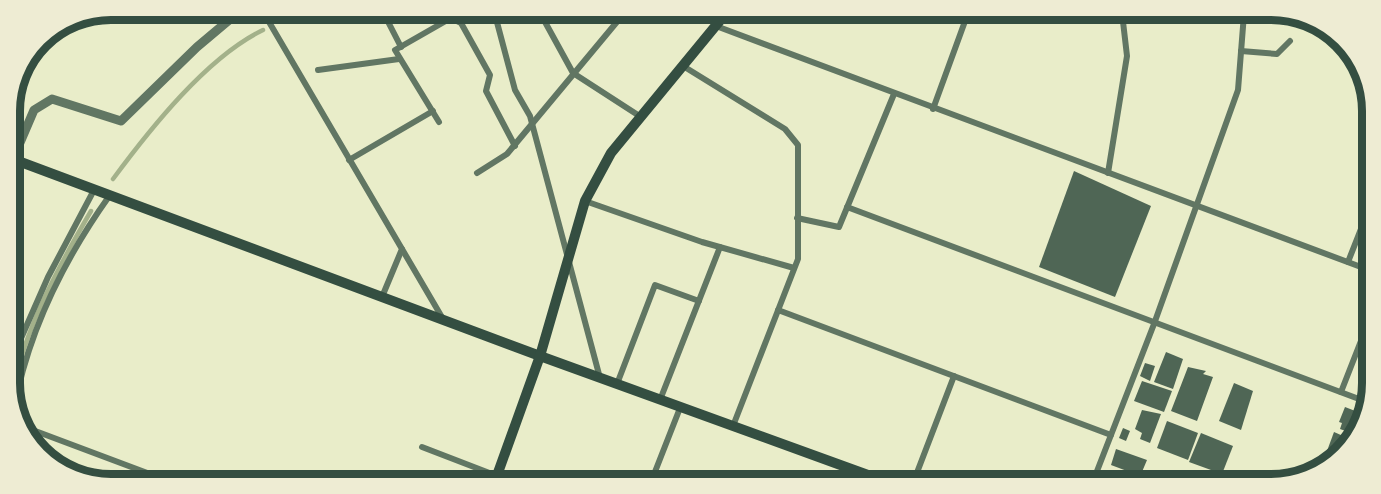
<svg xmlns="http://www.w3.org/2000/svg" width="1381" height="494" font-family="Manrope,sans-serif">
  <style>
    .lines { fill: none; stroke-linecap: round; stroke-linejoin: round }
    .stream { stroke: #a3b18a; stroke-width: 4.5 }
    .building { fill: #4f6655 }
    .minor { stroke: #617663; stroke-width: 6 }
    .tertiary { stroke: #617663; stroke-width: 9 }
    .secondary { stroke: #344e41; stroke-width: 10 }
    .rim { fill: none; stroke: #344e41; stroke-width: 8 }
  </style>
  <rect width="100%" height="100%" fill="#e9edc9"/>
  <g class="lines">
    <g class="stream">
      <path d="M113 179C150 129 207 57 263 30"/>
      <path d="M11 395C25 329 57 269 91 211"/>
    </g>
  </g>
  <g class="building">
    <path d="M1074 171 1151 206 1115 297 1039 267Z"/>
    <path d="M1166 352 1183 359 1173 389 1154 382Z"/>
    <path d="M1145 363 1155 366 1150 381 1140 376Z"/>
    <path d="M1188 367 1206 371 1203 374 1213 377 1197 421 1171 411Z"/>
    <path d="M1142 381 1172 391 1164 412 1134 401Z"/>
    <path d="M1234 383 1253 391 1241 430 1219 421Z"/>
    <path d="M1345 407 1363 414 1362 418 1364 419 1354 434 1340 429 1342 423 1339 422Z"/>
    <path d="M1142 410 1161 414 1150 443 1140 439 1142 433 1135 429Z"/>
    <path d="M1167 421 1198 433 1188 460 1157 448Z"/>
    <path d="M1123 428 1130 431 1126 441 1119 438Z"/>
    <path d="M1334 432 1350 439 1339 455 1327 451Z"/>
    <path d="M1201 433 1233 446 1222 474 1189 462Z"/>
    <path d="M1116 449 1147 460 1139 479 1133 477 1135 474 1111 465Z"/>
    <path d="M1329 455 1337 458 1333 464 1324 467Z"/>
  </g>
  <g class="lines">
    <g class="minor">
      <path d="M262 10 402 249 382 297"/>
      <path d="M382 10 401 47"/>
      <path d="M494 11 515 90 530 116 600 378"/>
      <path d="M539 11 573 73 641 117"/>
      <path d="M716 26 1369 270"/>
      <path d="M1241 51 1277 54 1290 41"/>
      <path d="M683 66 785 129 798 145V259L733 426"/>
      <path d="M318 70 399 59"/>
      <path d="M933 109 968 13"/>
      <path d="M439 122 395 50 451 18 461 23 490 75 486 91 515 146"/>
      <path d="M349 160 433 111"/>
      <path d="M477 173 507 154 626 11"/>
      <path d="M1108 173 1127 56 1122 13"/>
      <path d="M585 201 702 242 794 268"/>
      <path d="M847 207 1367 402"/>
      <path d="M797 218 839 227 894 94"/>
      <path d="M402 249 443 319"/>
      <path d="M1348 262 1370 206"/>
      <path d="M778 310 1111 435"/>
      <path d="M11 361 48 277 94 190"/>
      <path d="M617 384 655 285 699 301"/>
      <path d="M1341 392 1368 323"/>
      <path d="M660 400 720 247"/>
      <path d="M14 409C28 332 65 258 110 195"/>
      <path d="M22 426 166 480"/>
      <path d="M422 447 513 482"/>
      <path d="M651 482 680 408"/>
      <path d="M913 483 954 376"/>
      <path d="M1092 484 1154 324 1238 90 1244 14"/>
    </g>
    <path class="tertiary" d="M13 159 34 110 52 99 121 121 197 47 241 10"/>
    <g class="secondary">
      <path d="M10 158 540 356 890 483"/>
      <path d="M495 481 540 356 585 201 611 153 727 12"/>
    </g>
  </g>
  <path d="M0 0H1381V494H0ZM111 20H1271A91 91 0 0 1 1362 111V383A91 91 0 0 1 1271 474H111A91 91 0 0 1 20 383V111A91 91 0 0 1 111 20Z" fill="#eeecd3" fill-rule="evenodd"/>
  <path class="rim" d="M111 20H1271A91 91 0 0 1 1362 111V383A91 91 0 0 1 1271 474H111A91 91 0 0 1 20 383V111A91 91 0 0 1 111 20Z"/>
</svg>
